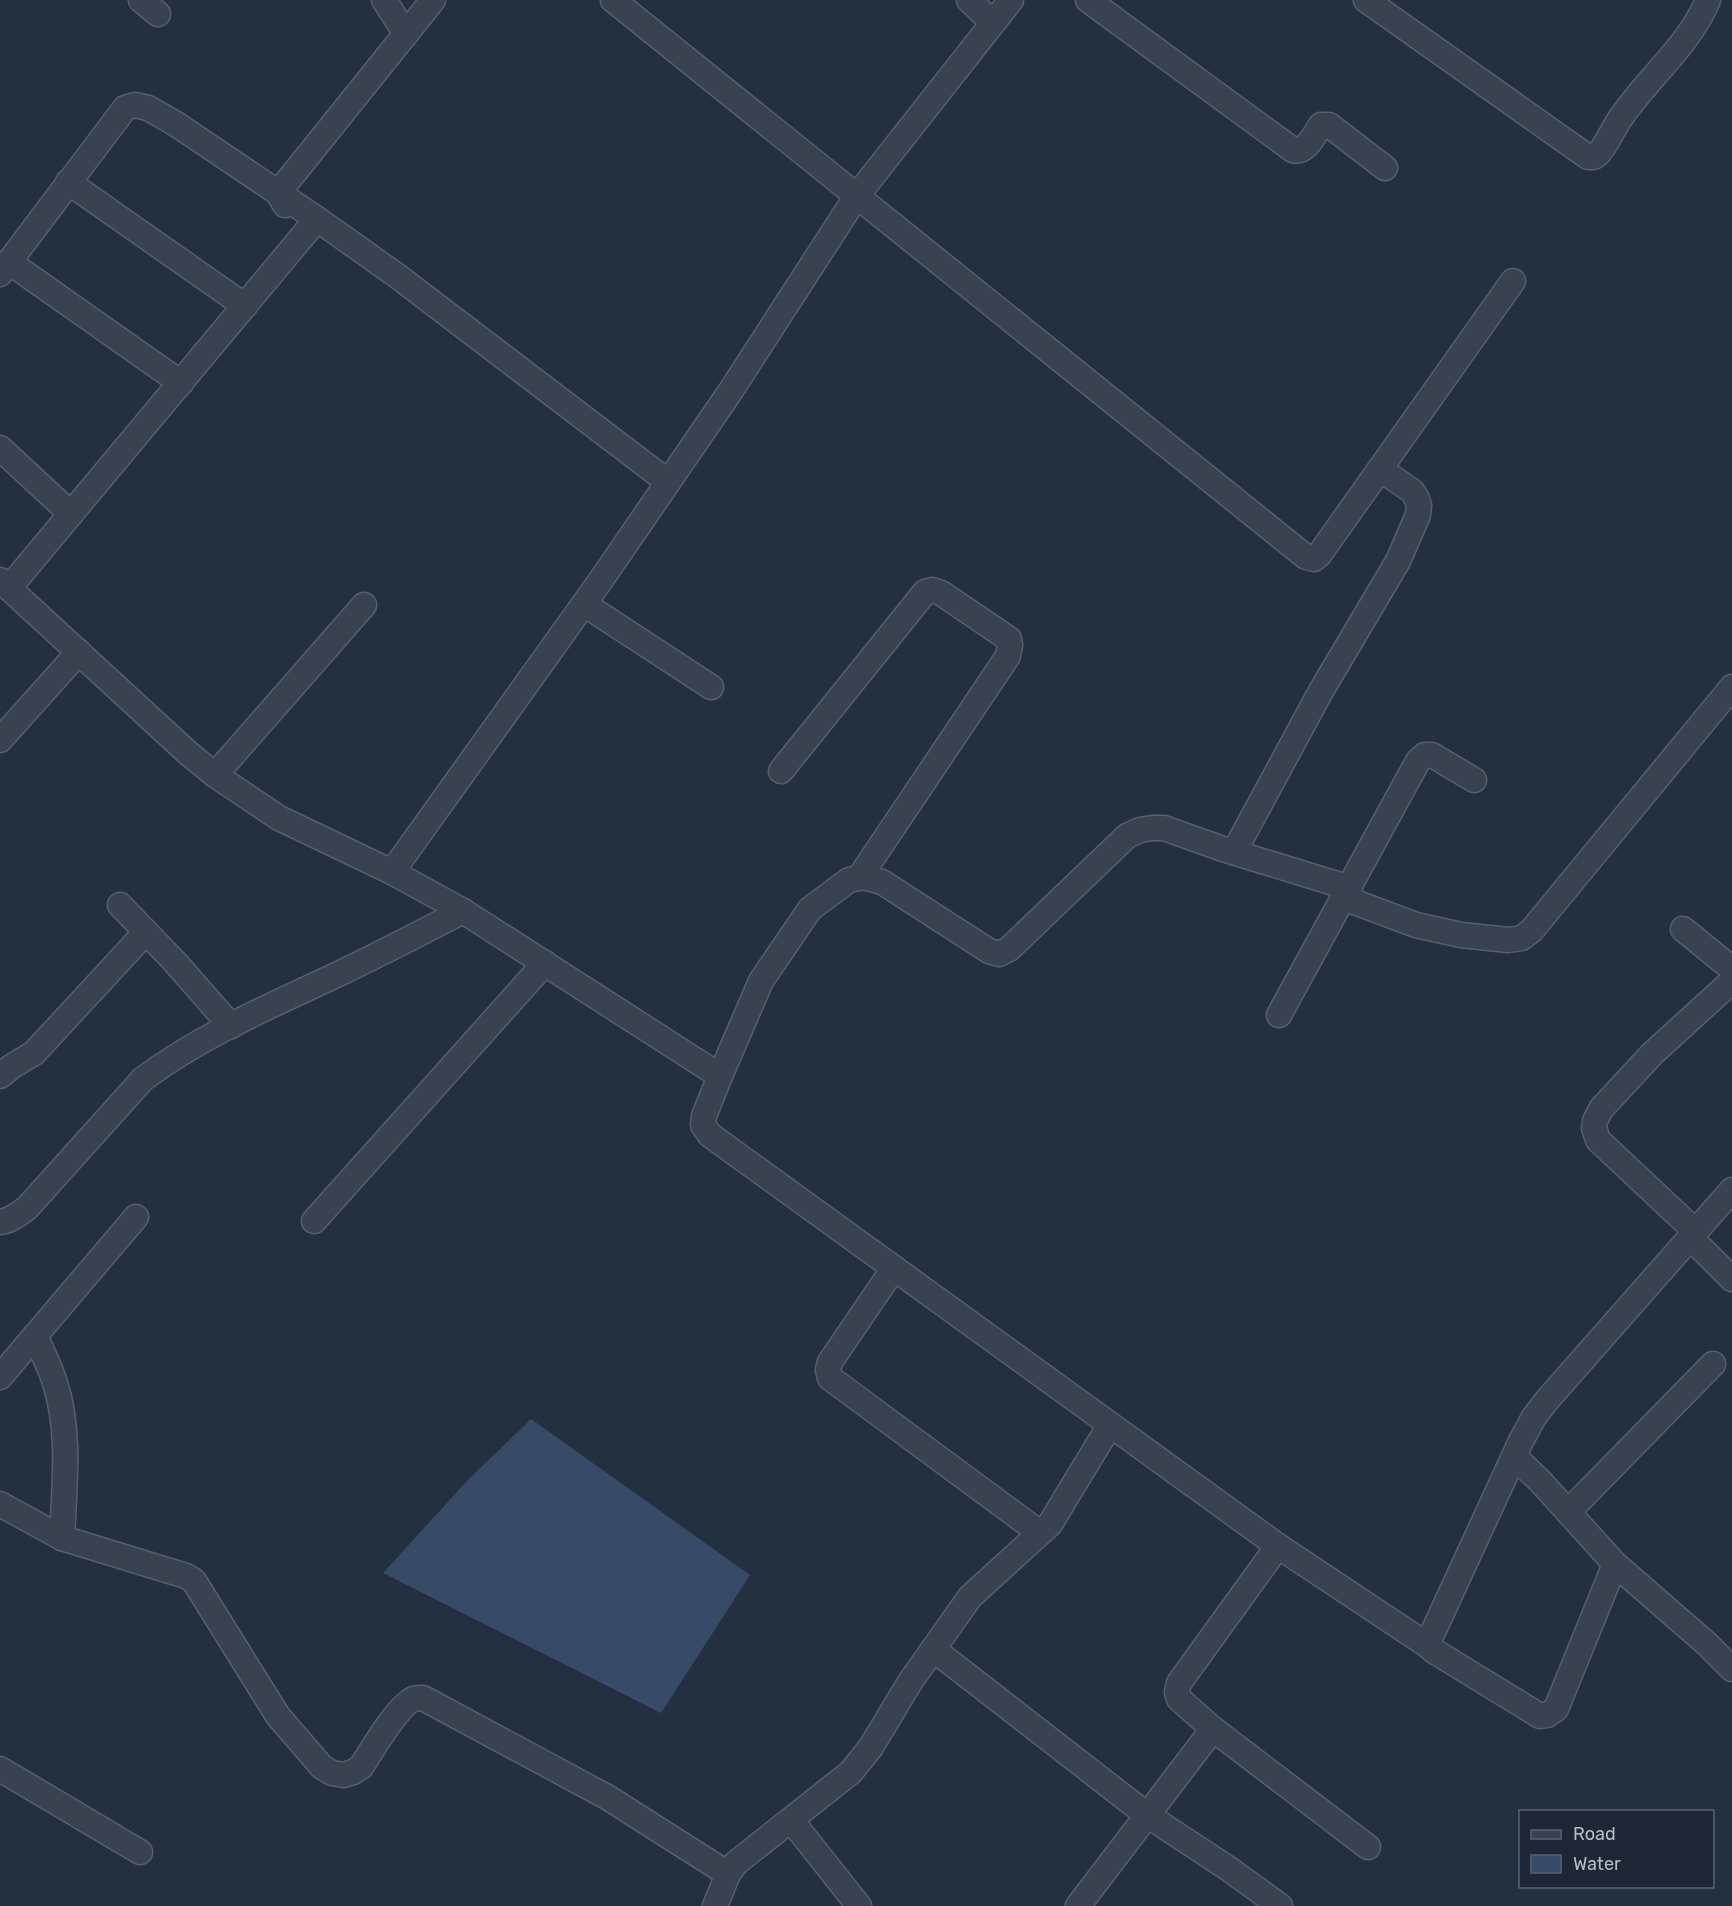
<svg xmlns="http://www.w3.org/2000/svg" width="1732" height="1906" font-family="Rubik,sans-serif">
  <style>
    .water { fill: #374b68 }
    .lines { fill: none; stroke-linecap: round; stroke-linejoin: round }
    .minor-casing { stroke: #56606d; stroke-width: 27 }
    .minor { stroke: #384250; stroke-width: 24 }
  </style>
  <rect width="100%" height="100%" fill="#233040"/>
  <path class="water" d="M531 1419 750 1575 661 1713 383 1573 467 1481Z"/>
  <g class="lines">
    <defs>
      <g id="minor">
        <path d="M141 0 158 14"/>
        <path d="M384 0 406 34"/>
        <path d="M613 0 1306 557 1314 559 1319 555 1513 281"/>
        <path d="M969 0 993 23"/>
        <path d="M1088 0 1293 150C1306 154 1314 135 1321 125H1329L1385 168"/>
        <path d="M1366 0 1588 157C1592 157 1594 158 1597 155 1606 147 1614 126 1622 116 1649 77 1690 44 1708 0"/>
        <path d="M68 182 245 306"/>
        <path d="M285 205 278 193 433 0"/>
        <path d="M9 262 181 383"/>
        <path d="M0 274 125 108 135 105 148 108 176 124 317 219 396 275 668 482"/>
        <path d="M0 448 71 514"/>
        <path d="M0 580 188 753 215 775 279 818 392 872 463 911"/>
        <path d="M9 588 317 219"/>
        <path d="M584 604 711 687"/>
        <path d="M0 740 79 652"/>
        <path d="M781 771 925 592 932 590 941 593 1009 639 1010 645 1008 656 859 878"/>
        <path d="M215 775 364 605"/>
        <path d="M1234 852 1321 691 1398 561 1418 515 1419 505 1417 499 1412 491 1380 469"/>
        <path d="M392 872 601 580 730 392 856 197 1011 0"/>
        <path d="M1344 898 1416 925 1461 935 1508 940 1522 938 1532 930 1732 687"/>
        <path d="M120 905 174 961 231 1026"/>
        <path d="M1683 929 1732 969"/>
        <path d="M1279 1015 1418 761 1425 755H1432L1474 780"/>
        <path d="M0 1076 11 1067 34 1053 146 932"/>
        <path d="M720 1076 704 1116 703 1125 710 1135 1278 1546 1427 1645"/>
        <path d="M314 1221 545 963"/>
        <path d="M0 1222C10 1221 19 1214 27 1208L143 1079C201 1036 268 1007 332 977 377 956 420 933 463 911L720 1076 761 981 810 909 849 880 863 877 882 882 989 951 999 954 1009 949 1127 836 1140 830 1152 828H1164L1223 849 1350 888"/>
        <path d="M1696 1232 1598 1140 1594 1128 1595 1121 1601 1109 1652 1054 1732 981"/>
        <path d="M1691 1238 1732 1279"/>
        <path d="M894 1268 830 1362 828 1370 830 1378 1040 1533"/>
        <path d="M35 1336C42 1351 50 1367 55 1383 71 1432 64 1488 62 1538"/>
        <path d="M0 1377 136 1217"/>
        <path d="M1515 1457 1541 1482 1615 1564 1707 1644 1732 1669"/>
        <path d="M0 1504 62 1538 186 1576 194 1581 278 1716 322 1767 332 1773 344 1775 353 1772 361 1767C372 1750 394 1712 410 1701 414 1698 418 1698 423 1698L607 1797 728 1874"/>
        <path d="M1568 1512 1713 1364"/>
        <path d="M1615 1564 1556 1709 1547 1715 1540 1716 1434 1651 1427 1645 1521 1441 1534 1417 1548 1399 1732 1190"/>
        <path d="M933 1649 1147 1815 1229 1869 1280 1906"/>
        <path d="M1213 1729 1368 1847"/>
        <path d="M0 1769 140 1852"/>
        <path d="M791 1820 859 1906"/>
        <path d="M715 1906 728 1874 736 1863 851 1772 871 1747 910 1682 970 1597 1050 1524 1110 1425"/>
        <path d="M1078 1906 1213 1729 1179 1699 1177 1692 1179 1683 1278 1546"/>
      </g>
    </defs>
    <use href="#minor" class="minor-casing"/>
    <use href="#minor" class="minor"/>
  </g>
  <rect x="1519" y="1810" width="195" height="78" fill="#1d2735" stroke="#596371" stroke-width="1.5"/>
  <rect x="1531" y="1830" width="30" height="9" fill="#384250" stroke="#596371" stroke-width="1.5"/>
  <text x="1573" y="1840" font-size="18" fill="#b4bdca">Road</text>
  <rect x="1531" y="1855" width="30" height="18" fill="#374b68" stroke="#596371" stroke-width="1.5"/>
  <text x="1573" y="1870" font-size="18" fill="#b4bdca">Water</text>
</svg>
